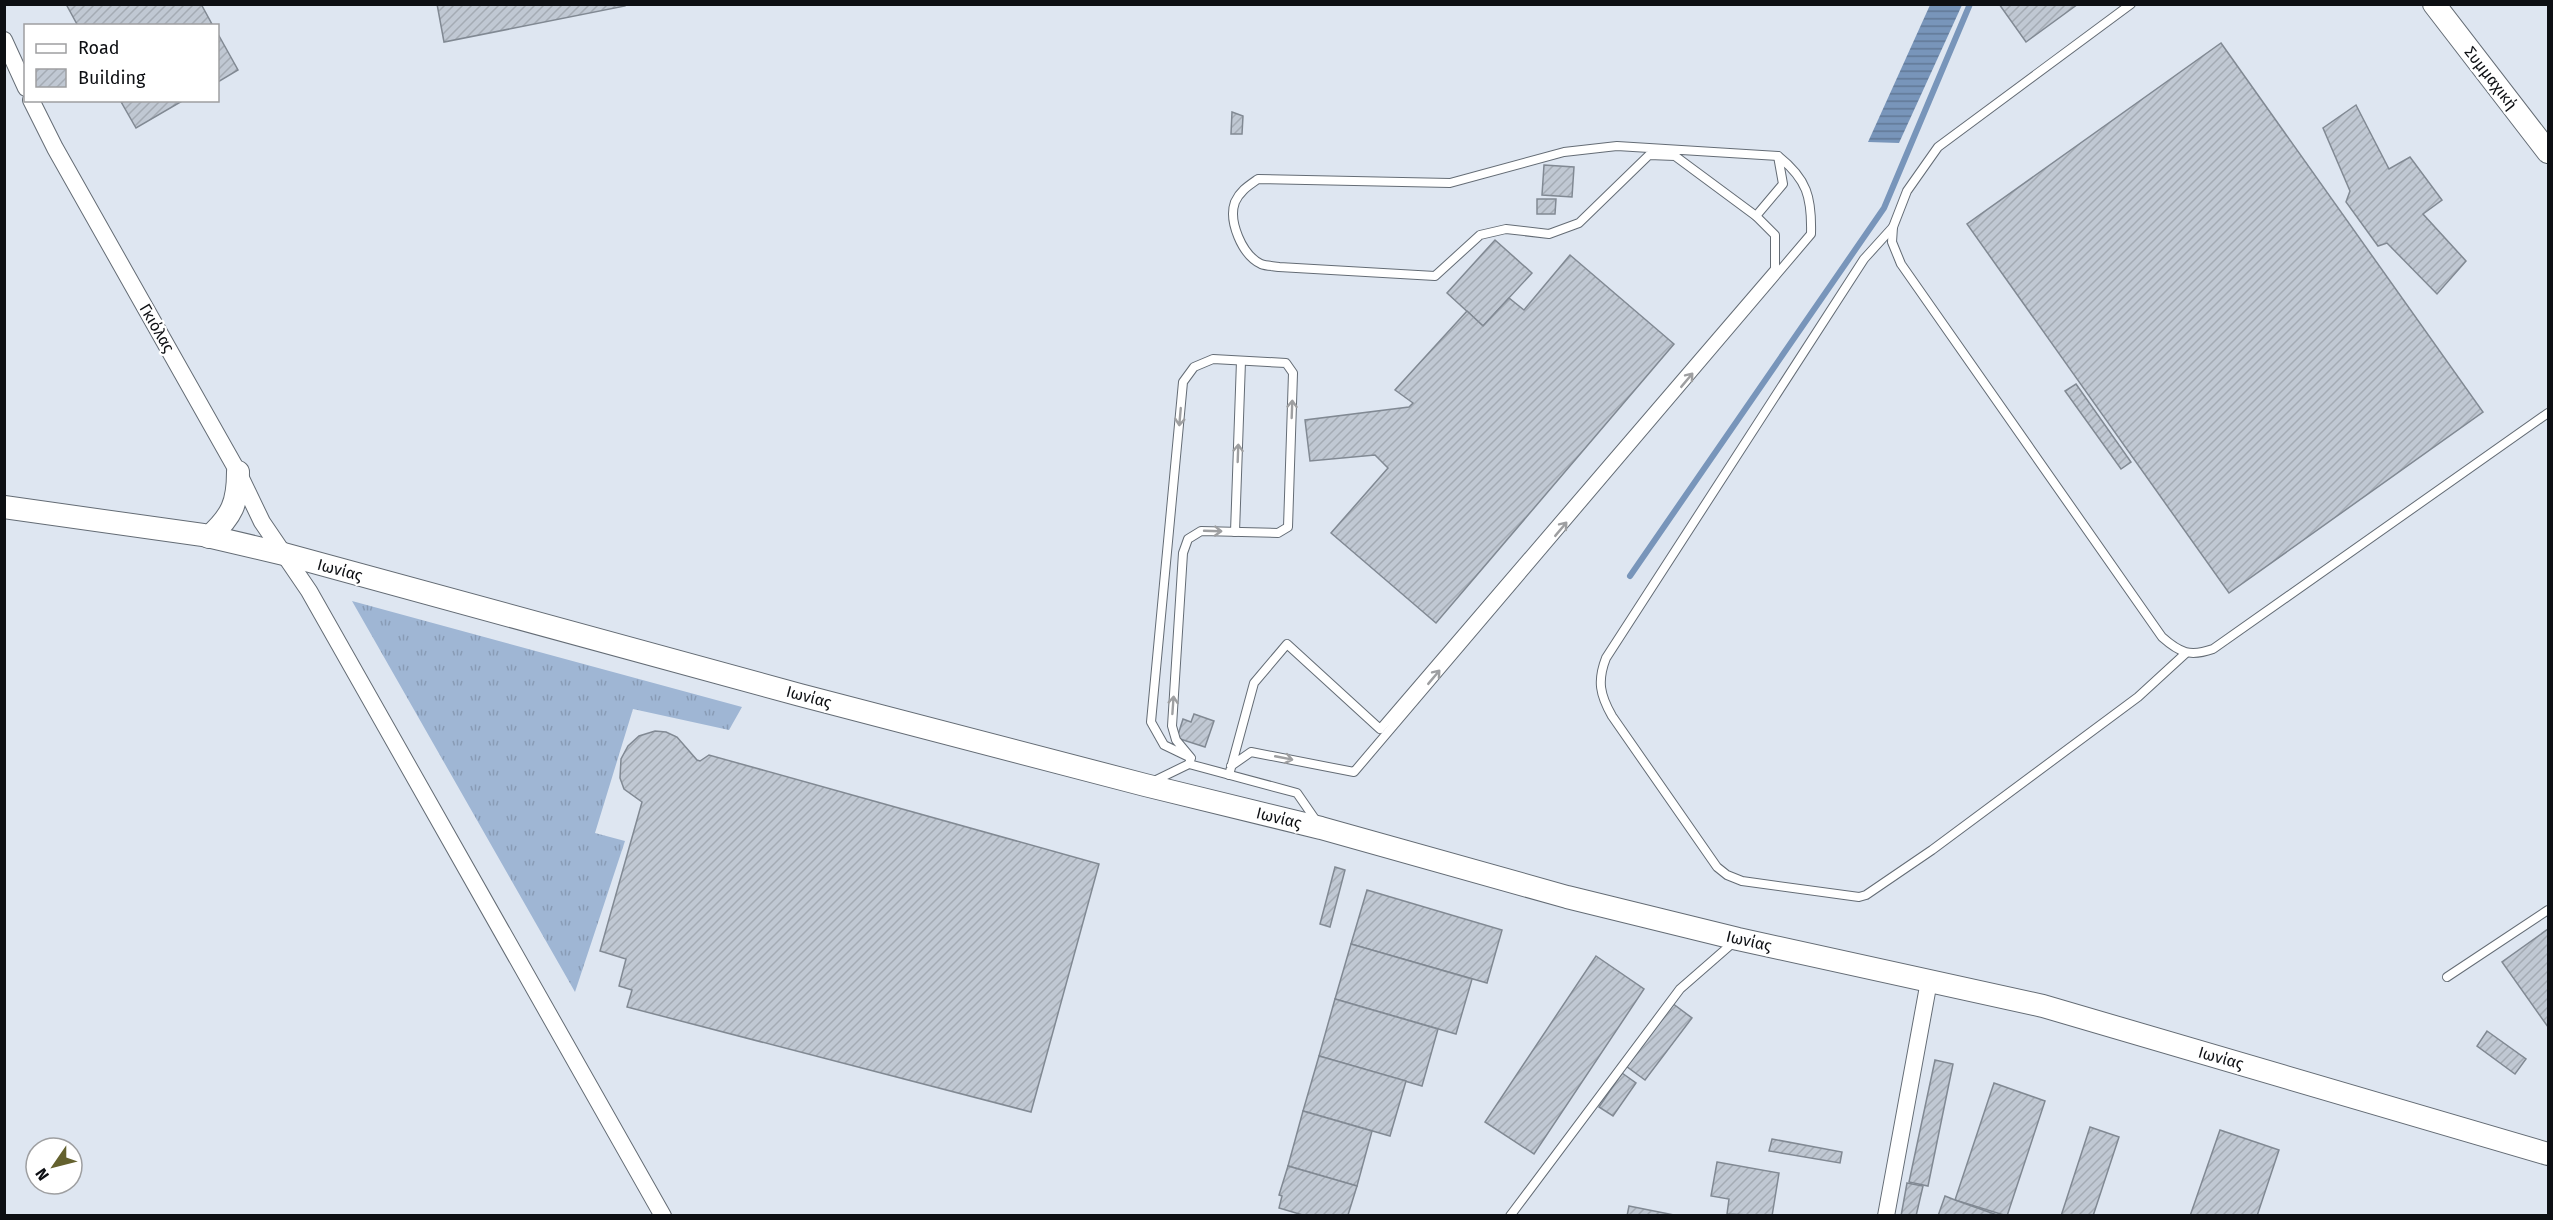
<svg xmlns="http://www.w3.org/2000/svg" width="2553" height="1220" font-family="'Fira Sans',sans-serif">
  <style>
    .grass { fill: url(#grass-tufts) }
    .water { fill: url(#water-rules) }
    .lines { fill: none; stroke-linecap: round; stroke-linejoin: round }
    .stream { stroke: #7895ba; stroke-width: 6 }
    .building { fill: url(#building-hatch); stroke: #818993; stroke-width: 1.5 }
    .lane-casing { stroke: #646c75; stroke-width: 10 }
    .street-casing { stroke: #646c75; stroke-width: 18 }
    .secondary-casing { stroke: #646c75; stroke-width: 24 }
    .lane { stroke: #fff; stroke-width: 8 }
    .street { stroke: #fff; stroke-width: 16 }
    .secondary { stroke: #fff; stroke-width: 22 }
    .oneway { stroke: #9e9fa1 }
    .labels { text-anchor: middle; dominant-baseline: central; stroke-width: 4.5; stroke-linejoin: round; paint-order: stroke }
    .street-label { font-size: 16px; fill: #0d0f13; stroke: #fff }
  </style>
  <defs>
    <pattern id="grass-tufts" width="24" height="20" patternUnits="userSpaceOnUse" patternTransform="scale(1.5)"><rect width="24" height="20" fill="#9fb6d4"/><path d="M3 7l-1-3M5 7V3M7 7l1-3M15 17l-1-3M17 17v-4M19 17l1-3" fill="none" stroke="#889bb5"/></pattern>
    <pattern id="water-rules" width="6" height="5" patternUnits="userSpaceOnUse" patternTransform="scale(1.5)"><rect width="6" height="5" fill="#7895ba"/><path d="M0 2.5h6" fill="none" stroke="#617896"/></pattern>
    <pattern id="building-hatch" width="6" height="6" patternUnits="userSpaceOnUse" patternTransform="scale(1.5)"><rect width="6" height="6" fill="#c0c8d3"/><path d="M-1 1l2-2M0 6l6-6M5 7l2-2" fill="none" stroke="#a4abb4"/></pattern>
  </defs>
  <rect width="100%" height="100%" fill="#dee6f1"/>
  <path class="grass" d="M352 601 742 707 729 730 633 709 595 833 625 841 575 992Z"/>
  <path class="water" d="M1930 5H1962L1899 143 1868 142Z"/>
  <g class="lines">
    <path class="stream" d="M1630 576 1884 208 1970 4"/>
  </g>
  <g class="building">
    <path d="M66 4H201L213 26H78Z"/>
    <path d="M437 4H625V6L444 42Z"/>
    <path d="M1999 4H2078L2026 42Z"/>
    <path d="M218 34 238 70 218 82Z"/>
    <path d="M2221 43 2483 412 2229 593 1967 224Z"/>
    <path d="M120 100H184L136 128Z"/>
    <path d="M2356 105 2389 169 2410 157 2442 200 2423 214 2466 261 2437 294 2387 243 2378 246 2346 202 2350 191 2323 128Z"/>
    <path d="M1232 112 1243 116 1242 134H1231Z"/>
    <path d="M1544 165 1574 167 1572 197 1542 195Z"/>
    <path d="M1537 199H1556L1555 214H1537Z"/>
    <path d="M1495 240 1532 273 1483 326 1447 293Z"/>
    <path d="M1570 255 1674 344 1436 623 1331 533 1388 468 1375 455 1310 461 1305 420 1409 407 1413 403 1395 390 1467 311 1483 326 1509 298 1524 310Z"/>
    <path d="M2076 384 2131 462 2121 469 2065 391Z"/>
    <path d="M1194 714 1214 721 1205 747 1177 738 1183 719 1191 722Z"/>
    <path d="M655 731 666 732 677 737 697 760 700 761 709 755 1099 864 1031 1112 627 1007 632 990 619 986 626 959 600 951 642 802 624 789 620 778 621 759 628 746 639 736Z"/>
    <path d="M1335 867 1345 870 1330 927 1320 924Z"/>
    <path d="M1367 890 1502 930 1487 983 1351 944Z"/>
    <path d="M2548 929V1027L2502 962Z"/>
    <path d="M1351 944 1472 979 1456 1034 1335 999Z"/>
    <path d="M1596 956 1644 989 1534 1154 1485 1122Z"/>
    <path d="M1335 999 1438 1029 1422 1086 1319 1056Z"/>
    <path d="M1672 1003 1692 1018 1645 1080 1626 1066Z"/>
    <path d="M2487 1031 2526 1059 2515 1074 2477 1046Z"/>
    <path d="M1319 1056 1406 1081 1390 1136 1303 1111Z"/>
    <path d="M1935 1060 1953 1064 1928 1186 1909 1182Z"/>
    <path d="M1622 1073 1636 1083 1613 1116 1599 1107Z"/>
    <path d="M1994 1083 2045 1101 2007 1216 1955 1200Z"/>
    <path d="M1303 1111 1372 1131 1357 1186 1288 1166Z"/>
    <path d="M2090 1127 2119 1137 2093 1216H2061Z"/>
    <path d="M2220 1130 2279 1150 2257 1216H2190Z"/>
    <path d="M1772 1139 1842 1152 1840 1163 1769 1151Z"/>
    <path d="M1717 1162 1779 1173 1772 1216 1727 1214 1729 1199 1711 1196Z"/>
    <path d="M1288 1166 1357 1186 1348 1215 1306 1216 1279 1208 1282 1196 1279 1195Z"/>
    <path d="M1907 1183 1923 1186 1916 1216H1901Z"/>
    <path d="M1945 1196 1955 1200 2000 1216H1938Z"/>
    <path d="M1629 1206 1679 1216H1627Z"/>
  </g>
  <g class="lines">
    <defs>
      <g id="lane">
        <path d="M2131 4 1938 147 1907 191 1893 227 1892 242 1901 264 2162 637C2180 653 2190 657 2213 649L2548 413"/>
        <path d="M1756 216 1783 184 1778 156"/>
        <path d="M1893 227 1864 259 1606 658C1597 681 1600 695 1612 716L1717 867 1727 875 1742 881 1859 897 1866 895 1932 850 2138 697 2186 653"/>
        <path d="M1235 532 1241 361"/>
        <path d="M1189 764 1191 758 1176 740 1172 726 1183 553 1188 539 1201 531 1278 533 1288 527 1293 373 1286 363 1213 359 1194 367 1183 382 1151 722 1164 745 1191 758"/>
        <path d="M1229 775 1254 683 1287 644 1380 729 1775 269V235L1756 216 1675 156 1649 155 1579 223 1549 234 1506 229 1480 235 1435 276 1279 267C1274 266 1266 266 1261 264 1242 255 1228 221 1235 202 1240 191 1248 186 1258 179L1450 183 1564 152 1617 146 1778 156C1807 179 1812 197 1811 234L1354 772 1251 752 1231 766"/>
        <path d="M1152 782 1189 764 1297 793 1317 822"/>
        <path d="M2447 977 2548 910"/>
        <path d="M1510 1216 1680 989 1735 941"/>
      </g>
      <g id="street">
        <path d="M4 40 26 88"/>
        <path d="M31 100 55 148 238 472 262 522 309 591 663 1216"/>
        <path d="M1886 1216 1929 981"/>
      </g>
      <g id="secondary">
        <path d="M2434 4 2548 152"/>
        <path d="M4 507 203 535 284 554 800 695 1145 785 1321 828 1567 897 1738 939 2043 1006 2548 1154"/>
        <path d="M209 537C232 516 238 503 238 472"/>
      </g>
    </defs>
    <use href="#lane" class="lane-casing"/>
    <use href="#street" class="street-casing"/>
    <use href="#secondary" class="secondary-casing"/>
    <use href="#lane" class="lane"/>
    <use href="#street" class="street"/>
    <use href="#secondary" class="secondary"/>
  </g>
  <defs><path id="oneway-shaft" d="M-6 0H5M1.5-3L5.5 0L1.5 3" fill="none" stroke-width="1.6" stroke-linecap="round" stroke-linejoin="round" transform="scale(1.5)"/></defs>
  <g class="oneway">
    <use href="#oneway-shaft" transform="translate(1687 380) rotate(-50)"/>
    <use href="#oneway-shaft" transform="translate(1292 409) rotate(-88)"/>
    <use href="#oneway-shaft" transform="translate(1180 417) rotate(95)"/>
    <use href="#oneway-shaft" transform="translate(1238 453) rotate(-88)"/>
    <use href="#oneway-shaft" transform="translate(1561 529) rotate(-50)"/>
    <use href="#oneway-shaft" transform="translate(1213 531) rotate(2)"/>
    <use href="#oneway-shaft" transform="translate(1434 677) rotate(-50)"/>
    <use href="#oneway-shaft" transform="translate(1173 705) rotate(-86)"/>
    <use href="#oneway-shaft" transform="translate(1284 758) rotate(11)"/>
  </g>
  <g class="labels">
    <g class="street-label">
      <text transform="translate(2491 78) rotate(52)">Συμμαχική</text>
      <text transform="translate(157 328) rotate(60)">Γκιόλας</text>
      <text transform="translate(340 570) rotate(15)">Ιωνίας</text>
      <text transform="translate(809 697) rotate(15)">Ιωνίας</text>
      <text transform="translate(1279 818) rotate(14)">Ιωνίας</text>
      <text transform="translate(1749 941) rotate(13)">Ιωνίας</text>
      <text transform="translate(2221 1058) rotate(16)">Ιωνίας</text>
    </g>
  </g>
  <rect width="2553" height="1220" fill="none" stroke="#0d0f13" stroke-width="12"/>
  <rect x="24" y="24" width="195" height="78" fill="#ffffff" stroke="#9e9fa1" stroke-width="1.5"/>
  <rect x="36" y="44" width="30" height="9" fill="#ffffff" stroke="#9e9fa1" stroke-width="1.5"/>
  <text x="78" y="54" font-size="18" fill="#0d0f13">Road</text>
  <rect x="36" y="69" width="30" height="18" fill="url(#building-hatch)" stroke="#9e9fa1" stroke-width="1.5"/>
  <text x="78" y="84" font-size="18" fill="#0d0f13">Building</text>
  <g transform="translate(54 1166) rotate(235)"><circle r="28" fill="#ffffff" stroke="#9e9fa1" stroke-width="1.5"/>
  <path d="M0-4.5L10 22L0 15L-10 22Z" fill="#64612e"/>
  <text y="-9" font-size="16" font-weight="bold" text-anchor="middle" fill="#0d0f13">N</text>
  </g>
</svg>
